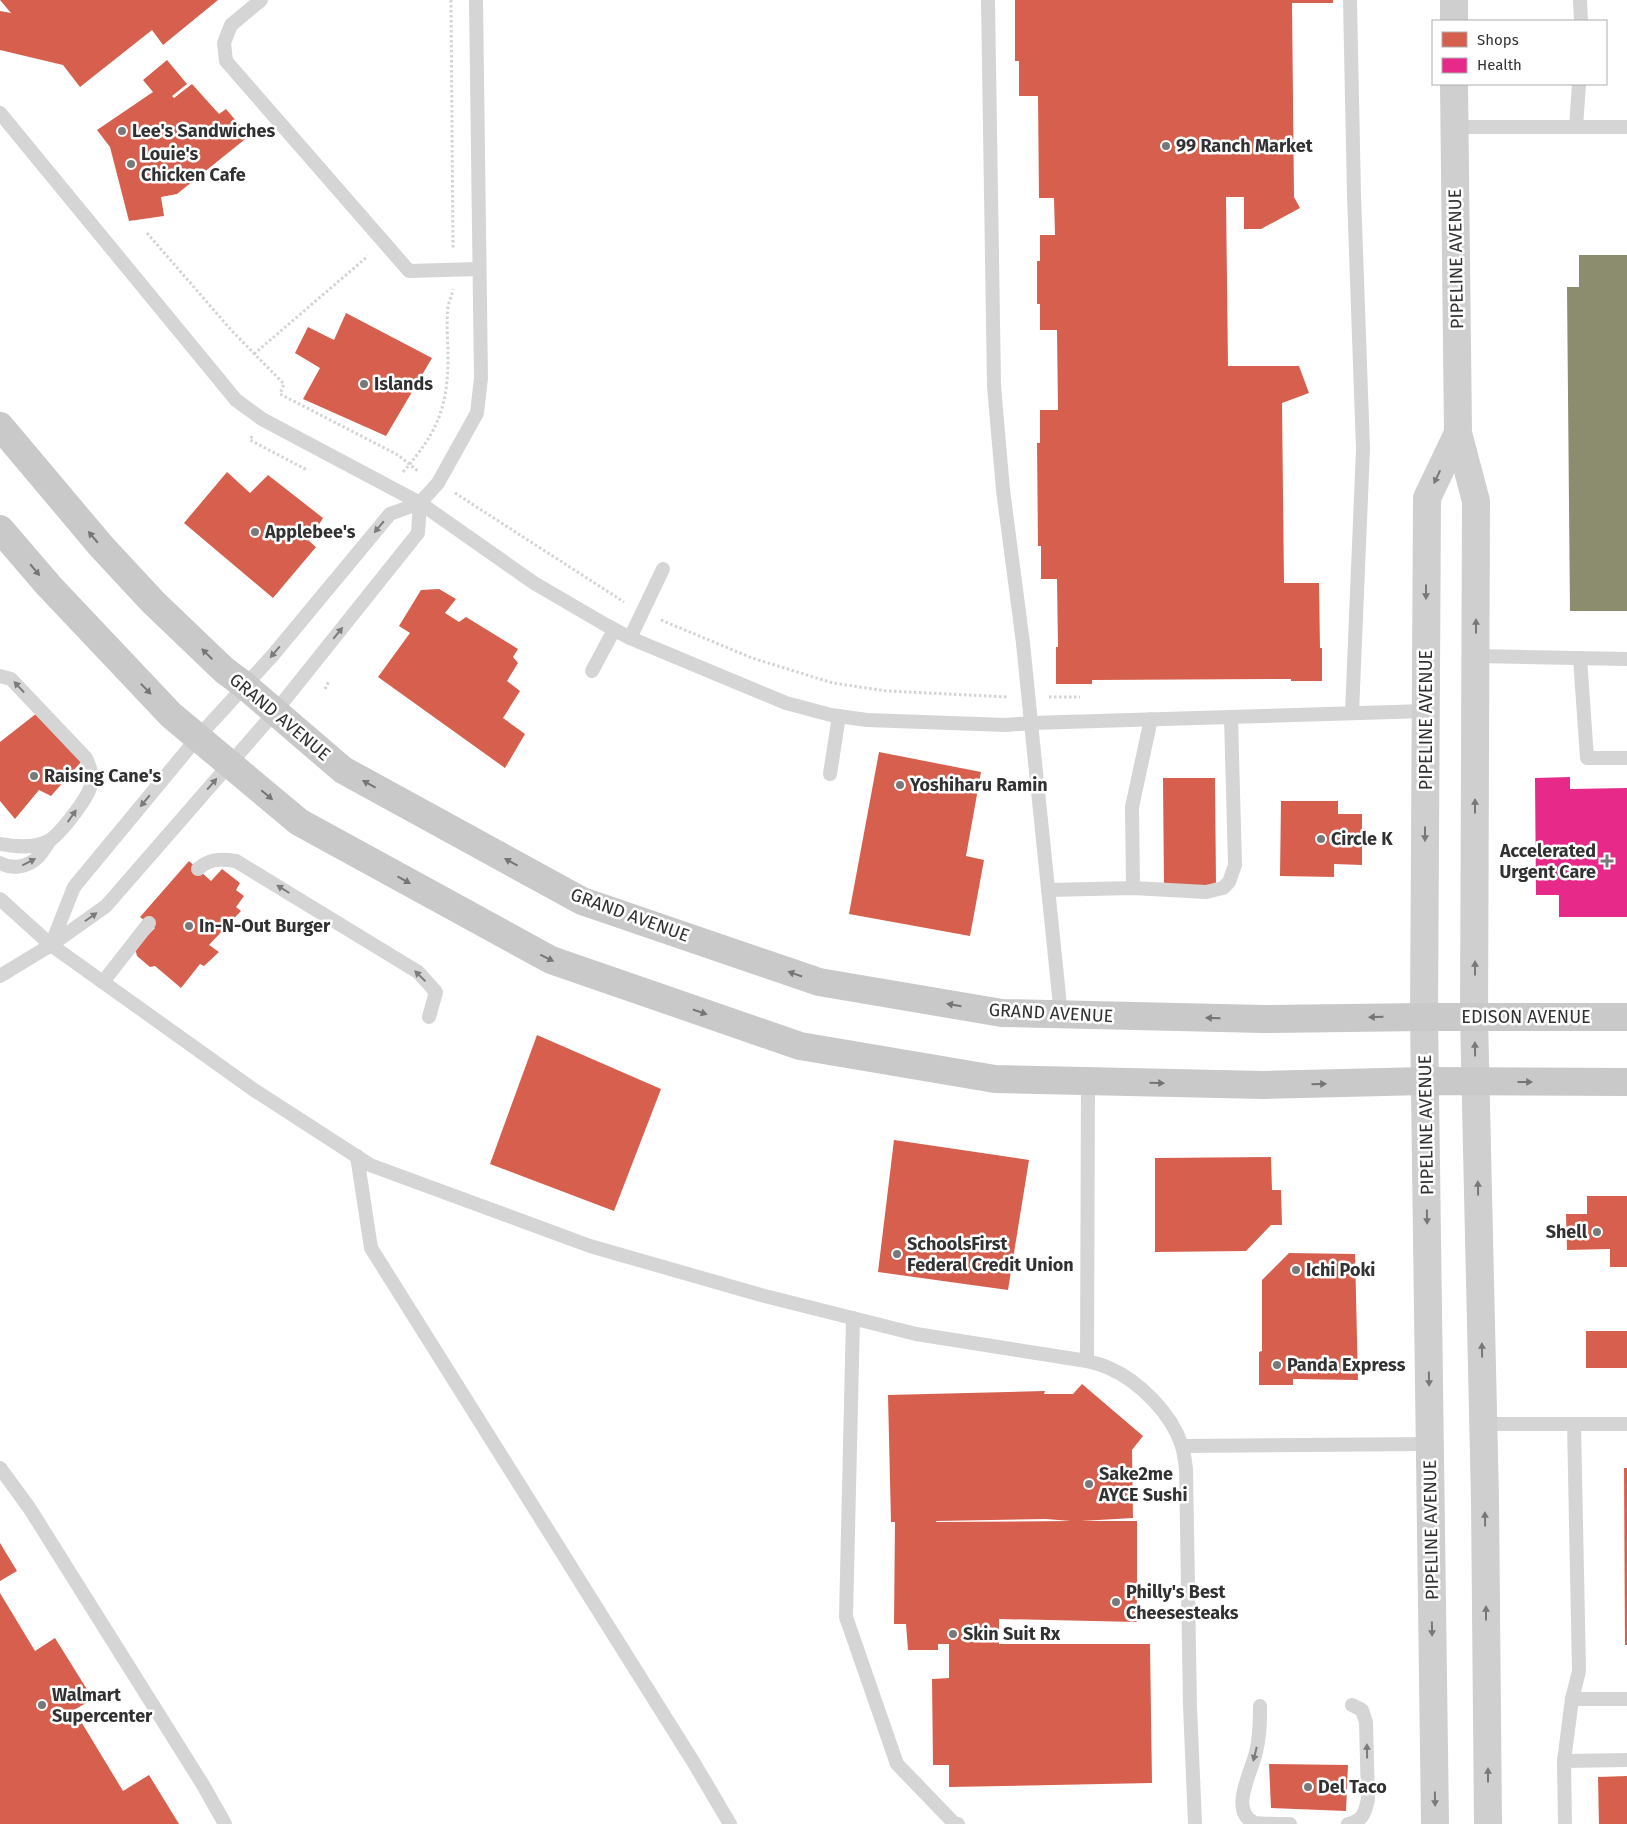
<svg xmlns="http://www.w3.org/2000/svg" width="1627" height="1824" font-family="'Fira Sans',sans-serif">
  <style>
    .shops { fill: #d6604d; fill-rule: evenodd }
    .health { fill: #e7298a }
    .industry { fill: #8c8c6e }
    .lines { fill: none; stroke-linecap: round; stroke-linejoin: round }
    .path { stroke: #d4d4d4; stroke-width: 3; stroke-dasharray: 2.5 2.5; stroke-linecap: butt }
    .lane { stroke: #d5d5d5; stroke-width: 14 }
    .secondary { stroke: #cfcfcf; stroke-width: 28 }
    .primary { stroke: #c9c9c9; stroke-width: 28 }
    .oneway { fill: #787878 }
    .oneway2 { fill: #7b7b7b }
    .oneway3 { fill: #757575 }
    .poi-dot { fill: #797979; stroke: #fff; stroke-width: 2 }
    .labels { text-anchor: middle; dominant-baseline: central; stroke-width: 5; stroke-linejoin: round; paint-order: stroke }
    .poi-label { font-size: 18px; font-weight: bold; fill: #313131; stroke: #fff; text-anchor: start }
    .street-label { font-size: 18px; fill: #313131; stroke: #fff }
  </style>
  <rect width="100%" height="100%" fill="#fff"/>
  <g class="shops">
    <path d="M0 0H218L163 45 152 30 80 87 63 65 0 50V11L11 13Z"/>
    <path d="M1015 0H1333V3H1292L1294 197 1300 208 1261 229H1244V197H1226L1228 366H1299L1309 393 1282 403 1284 583H1319L1320 648H1322V681H1291V679L1092 680V684H1056V647H1058L1057 579H1041V546H1038L1037 443H1040V410H1058L1057 330H1040V304H1037V261H1040V235H1055L1054 198H1039L1038 96H1019V61H1015Z"/>
    <path d="M167 60 187 84 172 96 174 98 192 84 219 114 226 109 249 136 177 194 161 197 164 216 129 221 110 147 97 130 153 92 143 80Z"/>
    <path d="M346 313 432 358 386 436 303 399 320 368 295 353 308 327 334 340Z"/>
    <path d="M227 472 250 493 268 475 323 518 309 541 316 547 273 598 184 523Z"/>
    <path d="M439 589 456 599 445 613 459 622 466 617 518 649 513 657 518 663 507 681 520 691 503 718 525 734 505 768 378 677 410 633 399 626 421 590Z"/>
    <path d="M37 713 81 762 51 796 39 790 15 819 0 801V742Z"/>
    <path d="M879 752 981 772 966 856 984 860 970 936 849 914Z"/>
    <path d="M1163 778H1215L1216 886 1164 887Z"/>
    <path d="M1281 801H1338V814H1362V865L1334 864V877L1280 876Z"/>
    <path d="M189 861 211 881 222 869 240 883 236 890 244 896 236 907 241 911 209 945 219 952 204 966 200 964 181 988 155 966 150 967 137 956 135 948 155 928 140 917Z"/>
    <path d="M537 1035 661 1089 614 1211 490 1164Z"/>
    <path d="M894 1140 1029 1160 1008 1290 878 1272Z"/>
    <path d="M1271 1157 1272 1190H1281L1282 1225H1271L1246 1251 1155 1252V1158Z"/>
    <path d="M1587 1196H1627V1267H1610V1249L1567 1250 1566 1214H1587Z"/>
    <path d="M1289 1253 1355 1254 1358 1380 1293 1379V1385H1259V1352L1262 1351V1280Z"/>
    <rect x="1586" y="1331" width="41" height="37"/>
    <path d="M1082 1384 1143 1436 1132 1450 1133 1518 1081 1521H1137V1622L999 1619V1644H1150L1152 1783 949 1787V1765H933L932 1679 949 1678V1644H938V1650H908L906 1624H894L895 1522H891L888 1395 1045 1391 1044 1394H1073ZM1046 1519 1071 1521 936 1522V1521Z"/>
    <path d="M1624 1468H1627V1645H1625Z"/>
    <path d="M0 1543 17 1571 0 1581Z"/>
    <path d="M0 1593 35 1651 55 1638 93 1699 74 1710 123 1791 149 1775 179 1824H0Z"/>
    <path d="M1269 1764 1348 1765 1346 1811 1271 1808Z"/>
    <path d="M1627 1776V1824H1599L1598 1777Z"/>
  </g>
  <path class="health" d="M1570 777V789L1627 788V917H1559V895H1536L1535 778Z"/>
  <path class="industry" d="M1579 255H1627V611H1570L1567 287H1579Z"/>
  <g class="lines">
    <g class="path">
      <path d="M451 0 453 250"/>
      <path d="M147 233 232 331 284 384 280 394 398 455 419 472"/>
      <path d="M254 354 368 256"/>
      <path d="M252 436 250 440 307 470"/>
      <path d="M403 472C436 434 448 409 448 357 448 341 446 323 448 307 449 301 452 296 453 289"/>
      <path d="M455 493 624 602"/>
      <path d="M661 620 752 658 833 683 887 691 1008 697"/>
      <path d="M325 689 329 681"/>
      <path d="M1049 697H1080"/>
    </g>
    <g class="lane">
      <path d="M261 0 231 25 224 43 226 61 409 271 478 269"/>
      <path d="M988 0 994 386 1003 490 1023 643 1031 723 1426 711"/>
      <path d="M1350 0 1354 195 1363 449 1352 713"/>
      <path d="M1580 0 1581 21"/>
      <path d="M0 113 236 400 262 419 420 503 534 583 606 625 630 638 786 703 831 715 867 720 1006 725 1031 723 1061 1015"/>
      <path d="M1455 127H1627"/>
      <path d="M1576 127 1579 84"/>
      <path d="M630 638 663 569"/>
      <path d="M1476 656 1627 659"/>
      <path d="M1580 658 1587 758H1627"/>
      <path d="M592 671 614 630"/>
      <path d="M0 676 11 679 86 758C90 767 94 777 90 788 86 800 61 833 50 840 35 849 16 847 0 844"/>
      <path d="M830 774 839 716"/>
      <path d="M0 863C12 870 28 867 38 857 42 853 46 846 50 840"/>
      <path d="M198 869C210 858 221 859 236 861L418 972 436 992 429 1017"/>
      <path d="M1133 888 1132 807 1151 719"/>
      <path d="M1048 890 1133 888 1206 892 1223 888 1229 882 1235 865 1231 717"/>
      <path d="M0 899 51 945 254 1090 370 1165 590 1246 761 1295 916 1334 1087 1361C1094 1363 1102 1365 1109 1368 1139 1381 1172 1414 1182 1446 1184 1453 1185 1461 1186 1469L1190 1706 1195 1824"/>
      <path d="M51 945 74 887 198 737 273 655 390 514 420 503 438 483 477 413 481 378 476 0"/>
      <path d="M0 976 51 945 106 906 275 712 418 533 420 503"/>
      <path d="M103 982 149 923"/>
      <path d="M357 1156 371 1248 694 1763 730 1824"/>
      <path d="M853 1318 846 1617 897 1764 954 1823 958 1824"/>
      <path d="M1087 1361 1088 1081"/>
      <path d="M1484 1424H1627"/>
      <path d="M1182 1446 1430 1444"/>
      <path d="M0 1468 30 1509 203 1785 225 1824"/>
      <path d="M1572 1699 1579 1671 1574 1424"/>
      <path d="M1260 1706C1260 1722 1260 1737 1256 1752 1252 1771 1228 1812 1255 1823 1262 1824 1281 1824 1290 1824"/>
      <path d="M1564 1761 1572 1699H1627"/>
      <path d="M1348 1824C1363 1821 1365 1813 1368 1799L1366 1722 1362 1710 1352 1705"/>
      <path d="M1565 1824 1564 1761 1627 1760"/>
    </g>
    <g class="secondary">
      <path d="M1454 0V21"/>
      <path d="M1454 84 1458 433 1476 501 1474 1017 1485 1500 1488 1824"/>
      <path d="M1435 1824 1424 1017 1427 498 1458 433"/>
    </g>
    <g class="primary">
      <path d="M0 426 101 546 153 602 224 670 244 685 343 770 582 901 819 982 1002 1013 1264 1019 1424 1017H1627"/>
      <path d="M0 529 49 586 171 715 299 822 551 960 800 1046 995 1079 1264 1085 1425 1081 1627 1082"/>
    </g>
  </g>
  <defs><path id="oneway-solid" d="M-6-.8H1V-3.2L6.5 0L1 3.2V.8H-6Z" transform="scale(1.25)"/></defs>
  <g class="oneway">
    <use href="#oneway-solid" transform="translate(1437 477) rotate(115)"/>
    <use href="#oneway-solid" transform="translate(1426 592) rotate(90)"/>
    <use href="#oneway-solid" transform="translate(1476 626) rotate(-90)"/>
    <use href="#oneway-solid" transform="translate(1475 806) rotate(-90)"/>
    <use href="#oneway-solid" transform="translate(1425 834) rotate(90)"/>
    <use href="#oneway-solid" transform="translate(1475 968) rotate(-90)"/>
    <use href="#oneway-solid" transform="translate(1475 1049) rotate(-91)"/>
    <use href="#oneway-solid" transform="translate(1478 1188) rotate(-91)"/>
    <use href="#oneway-solid" transform="translate(1427 1217) rotate(89)"/>
    <use href="#oneway-solid" transform="translate(1482 1350) rotate(-91)"/>
    <use href="#oneway-solid" transform="translate(1429 1379) rotate(89)"/>
    <use href="#oneway-solid" transform="translate(1485 1519) rotate(-91)"/>
    <use href="#oneway-solid" transform="translate(1486 1613) rotate(-90)"/>
    <use href="#oneway-solid" transform="translate(1432 1629) rotate(89)"/>
    <use href="#oneway-solid" transform="translate(1488 1775) rotate(-90)"/>
    <use href="#oneway-solid" transform="translate(1435 1799) rotate(89)"/>
  </g>
  <g class="oneway2">
    <use href="#oneway-solid" transform="translate(379 527) rotate(130)"/>
    <use href="#oneway-solid" transform="translate(338 633) rotate(-51)"/>
    <use href="#oneway-solid" transform="translate(275 652) rotate(131)"/>
    <use href="#oneway-solid" transform="translate(19 687) rotate(-133)"/>
    <use href="#oneway-solid" transform="translate(212 784) rotate(-49)"/>
    <use href="#oneway-solid" transform="translate(145 801) rotate(130)"/>
    <use href="#oneway-solid" transform="translate(72 816) rotate(-55)"/>
    <use href="#oneway-solid" transform="translate(29 862) rotate(-27)"/>
    <use href="#oneway-solid" transform="translate(283 889) rotate(-148)"/>
    <use href="#oneway-solid" transform="translate(91 917) rotate(-35)"/>
    <use href="#oneway-solid" transform="translate(420 976) rotate(-136)"/>
    <use href="#oneway-solid" transform="translate(1367 1751) rotate(-91)"/>
    <use href="#oneway-solid" transform="translate(1255 1754) rotate(104)"/>
  </g>
  <g class="oneway3">
    <use href="#oneway-solid" transform="translate(93 537) rotate(-130)"/>
    <use href="#oneway-solid" transform="translate(35 570) rotate(50)"/>
    <use href="#oneway-solid" transform="translate(207 654) rotate(-136)"/>
    <use href="#oneway-solid" transform="translate(146 689) rotate(46)"/>
    <use href="#oneway-solid" transform="translate(369 784) rotate(-151)"/>
    <use href="#oneway-solid" transform="translate(267 795) rotate(40)"/>
    <use href="#oneway-solid" transform="translate(511 862) rotate(-151)"/>
    <use href="#oneway-solid" transform="translate(404 880) rotate(29)"/>
    <use href="#oneway-solid" transform="translate(547 958) rotate(26)"/>
    <use href="#oneway-solid" transform="translate(795 974) rotate(-161)"/>
    <use href="#oneway-solid" transform="translate(954 1005) rotate(-170)"/>
    <use href="#oneway-solid" transform="translate(700 1012) rotate(19)"/>
    <use href="#oneway-solid" transform="translate(1376 1017) rotate(179)"/>
    <use href="#oneway-solid" transform="translate(1213 1018) rotate(-179)"/>
    <use href="#oneway-solid" transform="translate(1525 1082)"/>
    <use href="#oneway-solid" transform="translate(1157 1083) rotate(1)"/>
    <use href="#oneway-solid" transform="translate(1319 1084) rotate(-2)"/>
  </g>
  <g class="poi-dot">
    <circle cx="122" cy="131" r="5"/>
    <circle cx="1166" cy="146" r="5"/>
    <circle cx="131" cy="164" r="5"/>
    <circle cx="364" cy="384" r="5"/>
    <circle cx="255" cy="532" r="5"/>
    <circle cx="34" cy="776" r="5"/>
    <circle cx="900" cy="785" r="5"/>
    <circle cx="1321" cy="839" r="5"/>
    <path d="M1604.5 853.5h5v5h5v5h-5v5h-5v-5h-5v-5h5z"/>
    <circle cx="189" cy="926" r="5"/>
    <circle cx="1597" cy="1232" r="5"/>
    <circle cx="897" cy="1254" r="5"/>
    <circle cx="1296" cy="1270" r="5"/>
    <circle cx="1277" cy="1365" r="5"/>
    <circle cx="1089" cy="1484" r="5"/>
    <circle cx="1116" cy="1602" r="5"/>
    <circle cx="953" cy="1634" r="5"/>
    <circle cx="42" cy="1705" r="5"/>
    <circle cx="1308" cy="1787" r="5"/>
  </g>
  <g class="labels">
    <g class="poi-label">
      <text x="132" y="131">Lee's Sandwiches</text>
      <text x="1176" y="146">99 Ranch Market</text>
      <text x="141" y="154">Louie's<tspan x="141" dy="21">Chicken Cafe</tspan></text>
      <text x="374" y="384">Islands</text>
      <text x="265" y="532">Applebee's</text>
      <text x="44" y="776">Raising Cane's</text>
      <text x="910" y="785">Yoshiharu Ramin</text>
      <text x="1331" y="839">Circle K</text>
      <text x="1596" y="851" text-anchor="end">Accelerated<tspan x="1596" dy="21">Urgent Care</tspan></text>
      <text x="199" y="926">In-N-Out Burger</text>
      <text x="1587" y="1232" text-anchor="end">Shell</text>
      <text x="907" y="1244">SchoolsFirst<tspan x="907" dy="21">Federal Credit Union</tspan></text>
      <text x="1306" y="1270">Ichi Poki</text>
      <text x="1287" y="1365">Panda Express</text>
      <text x="1099" y="1474">Sake2me<tspan x="1099" dy="21">AYCE Sushi</tspan></text>
      <text x="1126" y="1592">Philly's Best<tspan x="1126" dy="21">Cheesesteaks</tspan></text>
      <text x="963" y="1634">Skin Suit Rx</text>
      <text x="52" y="1695">Walmart<tspan x="52" dy="21">Supercenter</tspan></text>
      <text x="1318" y="1787">Del Taco</text>
    </g>
    <g class="street-label">
      <text transform="translate(1456 259) rotate(-91)">PIPELINE AVENUE</text>
      <text transform="translate(280 717) rotate(40)">GRAND AVENUE</text>
      <text transform="translate(1426 720) rotate(-90)">PIPELINE AVENUE</text>
      <text transform="translate(630 915) rotate(20)">GRAND AVENUE</text>
      <text transform="translate(1051 1013) rotate(3)">GRAND AVENUE</text>
      <text x="1526" y="1017">EDISON AVENUE</text>
      <text transform="translate(1426 1125) rotate(-91)">PIPELINE AVENUE</text>
      <text transform="translate(1431 1530) rotate(-91)">PIPELINE AVENUE</text>
    </g>
  </g>
  <rect x="1432" y="20" width="175" height="65" fill="#ffffff" stroke="#adadad"/>
  <rect x="1442" y="32" width="25" height="15" fill="#d6604d" stroke="#adadad"/>
  <text x="1477" y="45" font-size="15" fill="#313131">Shops</text>
  <rect x="1442" y="58" width="25" height="15" fill="#e7298a" stroke="#adadad"/>
  <text x="1477" y="70" font-size="15" fill="#313131">Health</text>
</svg>
